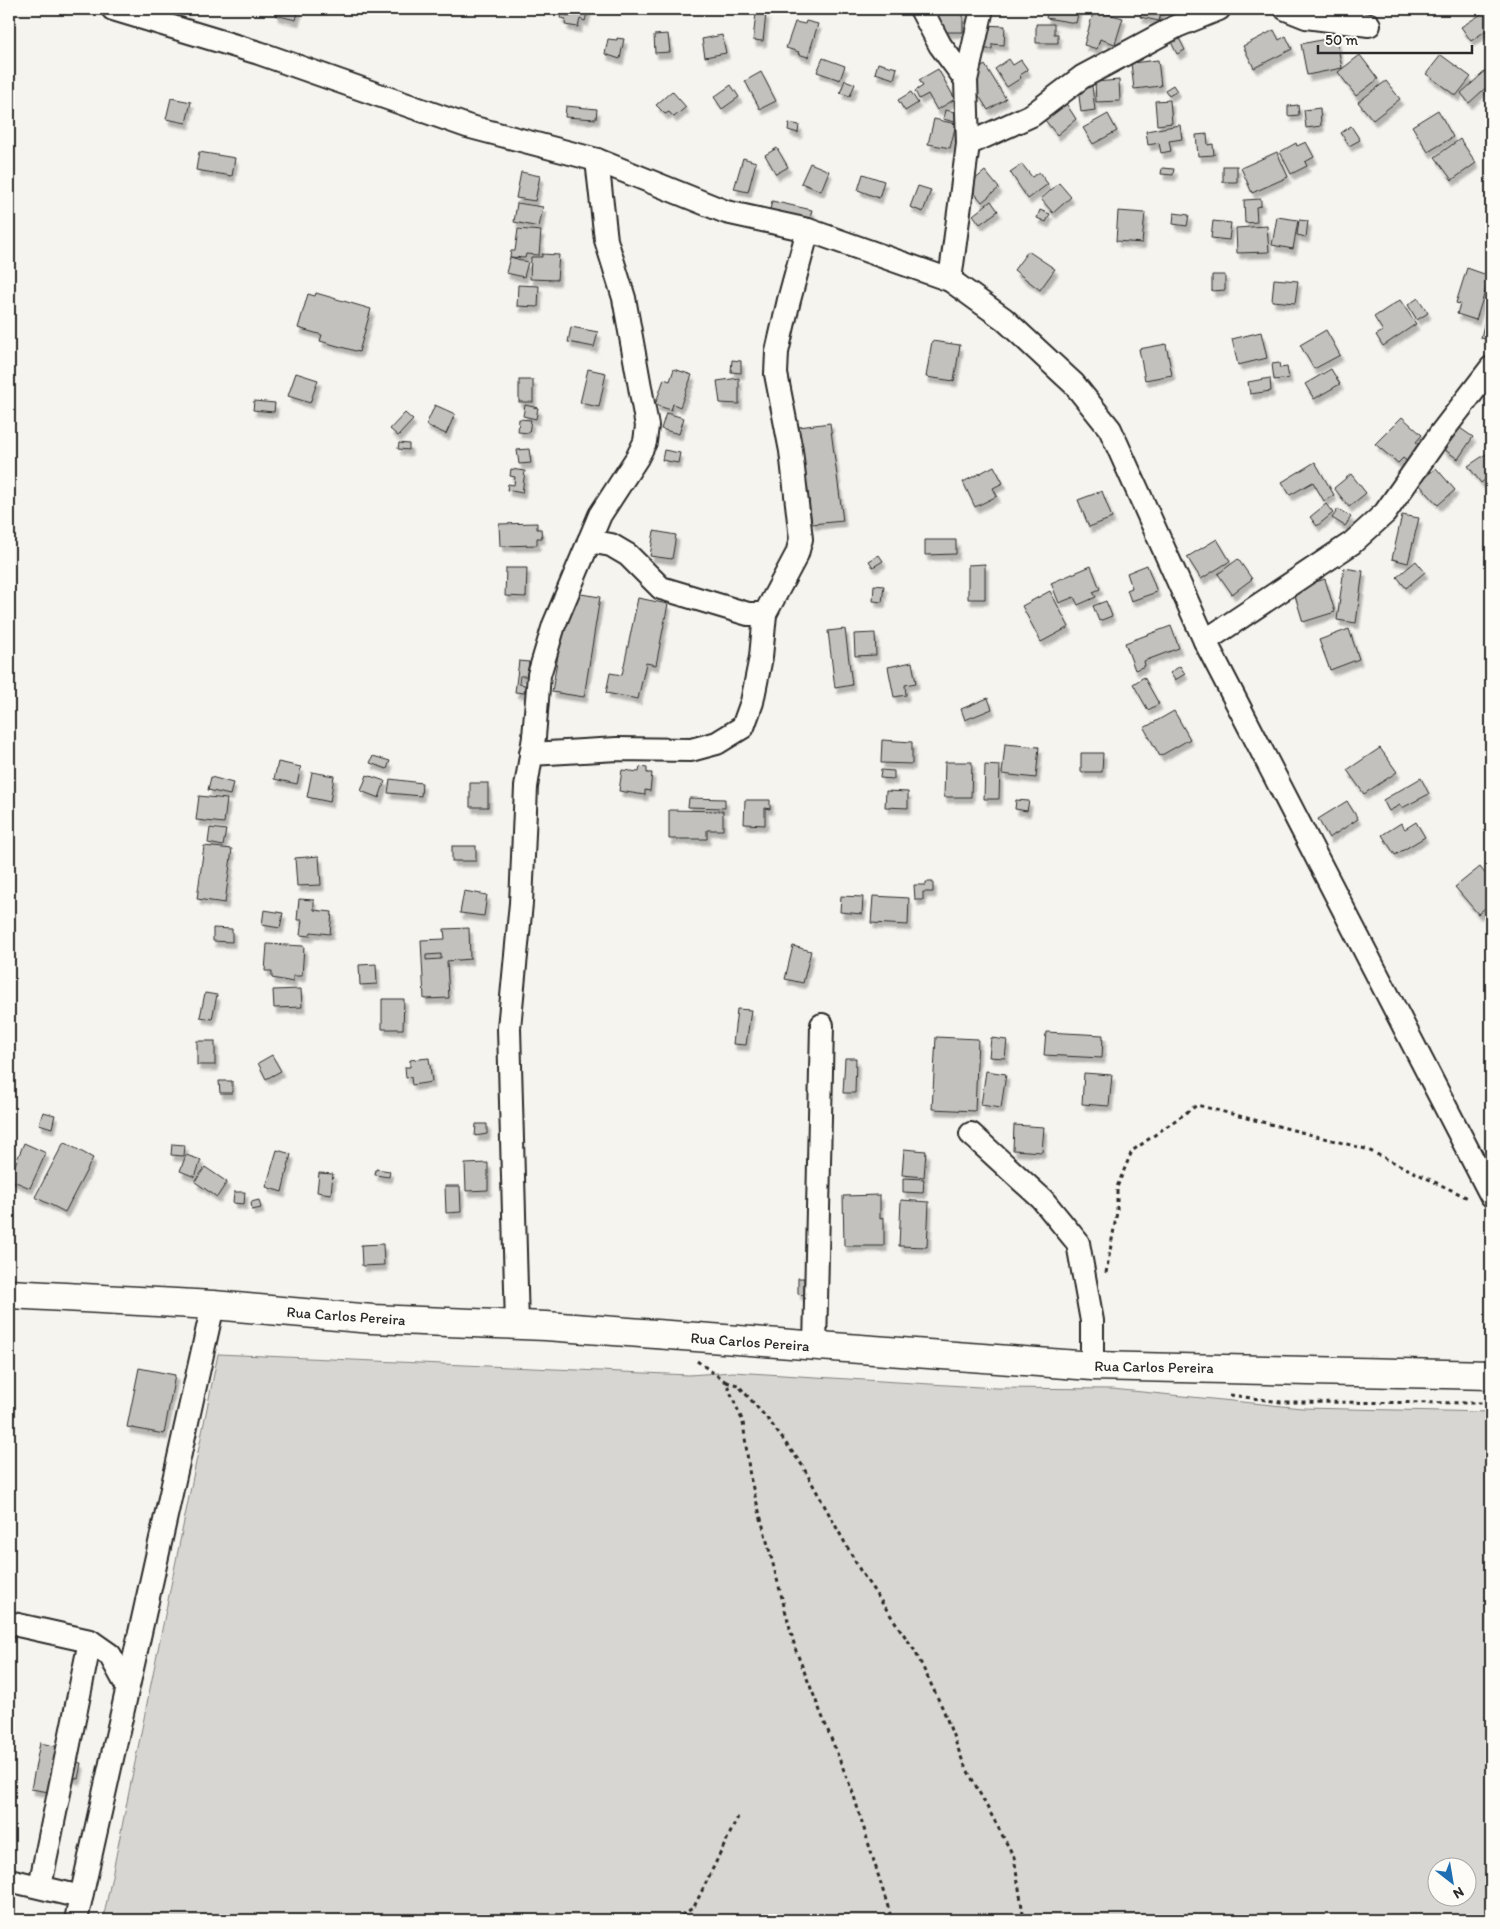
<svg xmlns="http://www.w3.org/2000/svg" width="1500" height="1929" font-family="Itim,sans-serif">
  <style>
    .green { fill: #d7d6d2; stroke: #81807e; fill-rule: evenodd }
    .building { fill: #c2c1be; stroke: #2b2b2b; fill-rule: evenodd; filter: url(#shadow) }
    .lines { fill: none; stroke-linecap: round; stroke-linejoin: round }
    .minor-casing { stroke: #2b2b2b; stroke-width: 26 }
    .major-casing { stroke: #2b2b2b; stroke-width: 31 }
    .path { stroke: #2b2b2b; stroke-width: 3; stroke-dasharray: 4 4; stroke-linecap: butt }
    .minor { stroke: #fdfcf7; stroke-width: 22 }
    .major { stroke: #fdfcf7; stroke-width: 28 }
    .labels { text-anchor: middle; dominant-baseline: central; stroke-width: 4; stroke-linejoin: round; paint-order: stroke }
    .street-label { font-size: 15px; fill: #2b2b2b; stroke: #fdfcf7 }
  </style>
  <defs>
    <filter id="shadow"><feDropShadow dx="3" dy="5.5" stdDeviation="1" flood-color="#0004"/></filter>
  </defs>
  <rect width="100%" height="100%" fill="#f5f4ef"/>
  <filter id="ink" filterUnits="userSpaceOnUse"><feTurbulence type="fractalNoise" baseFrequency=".02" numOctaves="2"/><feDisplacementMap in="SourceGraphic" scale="10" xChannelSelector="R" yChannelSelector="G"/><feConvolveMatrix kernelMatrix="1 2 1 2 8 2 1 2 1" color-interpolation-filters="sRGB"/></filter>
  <g filter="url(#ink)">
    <path class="green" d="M218 1354 689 1375 733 1372 996 1388 1112 1389 1302 1408 1491 1412V1920H103ZM1438 1866H1468V1896H1438Z"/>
    <g class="building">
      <path d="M277 9H299L296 20 275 15Z"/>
      <path d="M572 9H588L585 21 580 19 578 27 565 25 566 19 560 18 561 14 571 16Z"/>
      <path d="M943 9H959V11H963V32H937V11H942Z"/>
      <path d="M1048 9H1079L1076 23 1046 18Z"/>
      <path d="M1142 9H1162L1159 21 1140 17Z"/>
      <path d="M1094 10 1123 18 1115 44 1100 39 1097 49 1084 45Z"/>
      <path d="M1486 11 1491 18V27L1471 41 1461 27Z"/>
      <path d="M756 13 766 14 763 41 753 40Z"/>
      <path d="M806 21 818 24 808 57 798 54 799 52 786 48 795 22 805 24Z"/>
      <path d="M1036 24H1054V34H1058V43H1036Z"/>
      <path d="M983 25 1005 26 1004 45 992 44V49H982Z"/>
      <path d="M1274 30 1279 40 1286 36 1292 49 1254 68 1243 46Z"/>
      <path d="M668 34 670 52 655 53 654 35Z"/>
      <path d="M722 35 726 53 705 57 702 39Z"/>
      <path d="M1178 36 1185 50 1177 54 1170 40Z"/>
      <path d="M1336 37 1342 68 1307 75 1301 44Z"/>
      <path d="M617 38 624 39 620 59 605 54 608 39 617 40Z"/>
      <path d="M1360 55 1378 79 1356 96 1338 72Z"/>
      <path d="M1441 55 1471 77 1456 96 1426 74Z"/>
      <path d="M823 58 845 66 840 80 817 72Z"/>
      <path d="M1009 59 1013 65 1021 60 1028 70 1020 75 1021 78 1007 87 995 69Z"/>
      <path d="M1158 60 1161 86 1134 89 1131 63Z"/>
      <path d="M878 63 897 68 894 79 875 73Z"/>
      <path d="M985 65 1006 99 988 110 967 77Z"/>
      <path d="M1491 66V83L1469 103 1461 93Z"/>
      <path d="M938 69 955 99 937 110 928 94 919 99 915 91 923 86 919 80Z"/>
      <path d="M761 72 776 101 760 109 745 81Z"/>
      <path d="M845 80 855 84 850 96 840 93Z"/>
      <path d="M1119 80 1120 101 1096 102 1095 82Z"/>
      <path d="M1386 81 1400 99 1373 120 1358 102Z"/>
      <path d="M731 85 739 97 722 109 714 97Z"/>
      <path d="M1173 85 1177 91 1169 96 1165 90Z"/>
      <path d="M1092 86 1095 110 1081 112 1078 88Z"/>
      <path d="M672 91 686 107 674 117 669 112 665 114 656 105Z"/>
      <path d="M911 92 918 103 905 111 898 100Z"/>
      <path d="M171 98 191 102 186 123 166 119Z"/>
      <path d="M1170 100 1172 123 1157 125 1155 101Z"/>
      <path d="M1065 102 1076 119 1057 135 1044 119Z"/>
      <path d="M1298 105 1299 115 1288 116V106Z"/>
      <path d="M566 106 597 109 596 119 565 117Z"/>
      <path d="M1320 108 1321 126 1306 128 1304 110Z"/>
      <path d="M945 110 961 113 959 123 943 119Z"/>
      <path d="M1438 110 1453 137 1428 152 1412 126Z"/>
      <path d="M1108 114 1117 131 1093 144 1083 128Z"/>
      <path d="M934 119 956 124 950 148 928 144Z"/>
      <path d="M789 123 799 125 798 133 788 130Z"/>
      <path d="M1180 125 1182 139 1169 141 1171 151 1161 153 1159 143 1148 145 1146 131Z"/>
      <path d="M1351 126 1360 140 1349 146 1341 133Z"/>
      <path d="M1207 134 1208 145 1213 144 1214 155 1198 156 1196 135Z"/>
      <path d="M1460 139 1476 163 1452 180 1435 157Z"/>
      <path d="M1306 142 1314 157 1305 162 1307 166 1291 174 1280 152 1296 143 1297 146Z"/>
      <path d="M777 148 788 167 776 174 765 155Z"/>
      <path d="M199 152 235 158 232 176 196 170Z"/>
      <path d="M1277 152 1288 177 1252 193 1241 168Z"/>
      <path d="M743 158 756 162 748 192 734 189Z"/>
      <path d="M810 163 829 171 821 191 801 183Z"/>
      <path d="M1022 164 1032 177 1039 172 1048 184 1028 199 1010 172Z"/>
      <rect x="1223" y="166" width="14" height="16"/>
      <path d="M1162 168 1174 169 1173 175 1161 174Z"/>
      <path d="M985 171 999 188 982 202 968 185Z"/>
      <path d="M521 172 540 176 535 201 516 198Z"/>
      <path d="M863 174 884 181 879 198 858 190Z"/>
      <path d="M1059 183 1071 197 1053 213 1041 199Z"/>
      <path d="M918 186 931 190 923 212 910 207Z"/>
      <path d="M1261 199V206L1256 207 1257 222 1245 223 1244 200Z"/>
      <path d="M772 201 812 210 808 227 768 218Z"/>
      <path d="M991 201 998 211 980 224 973 215Z"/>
      <path d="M517 203 543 207 539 227 514 222Z"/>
      <path d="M1040 210 1050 214 1046 222 1037 218Z"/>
      <path d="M1118 211 1145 213 1142 243 1116 241Z"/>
      <path d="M1174 213 1189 215 1187 226 1173 224Z"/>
      <path d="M1277 217 1298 220 1293 249 1272 245Z"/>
      <path d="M1299 220 1308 221 1306 237 1297 235Z"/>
      <path d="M1213 221 1231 223 1229 240 1211 238Z"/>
      <path d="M1267 226 1269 252 1237 253 1236 228Z"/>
      <path d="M518 229 541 231 539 255 526 254 525 258 510 257 511 251H515Z"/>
      <path d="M1028 251 1055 269 1040 290 1014 270Z"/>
      <path d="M542 254 559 255 557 280 530 279 531 257H542Z"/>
      <path d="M510 257 528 262 524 277 506 273Z"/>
      <path d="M1467 268 1490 276 1476 320 1457 314 1460 304 1456 303Z"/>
      <path d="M1212 275H1225V290L1212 291Z"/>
      <path d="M1274 279 1298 281 1295 303 1272 301Z"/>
      <path d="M518 285 539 286 538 307 517 306Z"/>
      <path d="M316 293 371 309 359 352 320 341 322 335 298 328 308 294 315 296Z"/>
      <path d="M1418 298 1428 313 1417 320 1408 305Z"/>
      <path d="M1400 300 1416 324 1383 346 1376 335 1383 331 1374 317Z"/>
      <path d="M1486 315 1491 316V340L1481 338Z"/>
      <path d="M571 327 598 332 594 347 568 342Z"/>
      <path d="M1326 330 1340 355 1314 369 1300 345Z"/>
      <path d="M1261 332 1267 358 1238 365 1232 339Z"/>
      <path d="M932 341 960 345 954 381 926 377Z"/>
      <path d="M1166 344 1172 375 1145 380 1139 349Z"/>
      <path d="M732 360 741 361V373L731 372Z"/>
      <path d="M1279 363 1280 368 1287 367 1289 378 1274 380 1272 364Z"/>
      <path d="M588 369 606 373 599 407 580 403Z"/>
      <path d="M674 369 692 375 680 407 673 404 671 410 655 405 664 379 670 381Z"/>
      <path d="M1331 369 1340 384 1314 399 1305 384Z"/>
      <path d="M296 373 318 380 310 403 288 396Z"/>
      <path d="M739 378V404L720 403 717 381Z"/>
      <path d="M1270 378 1271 391 1250 394 1248 382Z"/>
      <rect x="519" y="380" width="14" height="22"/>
      <path d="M254 401 275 403 274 412 253 410Z"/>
      <path d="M435 405 455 414 446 434 426 425Z"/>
      <path d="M525 405 538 408 536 419 523 416Z"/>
      <path d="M405 413 413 420 398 436 390 429Z"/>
      <path d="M666 413 684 418 679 434 661 429Z"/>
      <path d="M1402 417 1422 435 1416 442 1421 446 1408 462 1403 458 1398 463 1375 444Z"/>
      <path d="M519 419 531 420 529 433 518 432Z"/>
      <path d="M830 423 843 521 812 524 799 427Z"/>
      <path d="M1457 426 1473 437 1458 459 1442 448Z"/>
      <path d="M399 443 409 444V450L398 449Z"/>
      <path d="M529 449 531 463 519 464 517 450Z"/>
      <path d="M664 450 680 453 678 463 662 460Z"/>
      <path d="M1486 454 1491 461V475L1481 483 1468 466Z"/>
      <path d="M1315 462 1334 495 1324 501 1313 482 1290 495 1282 482Z"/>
      <path d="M994 466 1003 483 993 488 997 496 975 507 963 482Z"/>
      <path d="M1436 468 1455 490 1438 505 1418 483Z"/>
      <path d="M511 469 525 471 522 493 507 490 508 484 514 485 515 477 510 476Z"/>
      <path d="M1351 474 1366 493 1349 507 1334 488Z"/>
      <path d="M1102 491 1112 518 1089 527 1078 500Z"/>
      <path d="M1326 504 1333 513 1317 526 1310 517Z"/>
      <path d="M1338 509 1351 517 1345 526 1332 518Z"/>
      <path d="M1402 515 1419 518 1408 563 1392 559Z"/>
      <path d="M537 523V529H541L542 538H537V545L500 546 499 524Z"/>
      <path d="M654 531 676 535 672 559 650 556Z"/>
      <path d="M1217 539 1230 561 1201 579 1187 557Z"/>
      <path d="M925 540H956V554L925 555Z"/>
      <path d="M879 555 883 561 873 567 869 561Z"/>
      <path d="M1238 559 1252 579 1232 594 1218 574Z"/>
      <path d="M1416 561 1425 572 1406 588 1397 577Z"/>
      <path d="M985 564V599H968V565Z"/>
      <path d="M1147 565 1157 592 1131 601 1127 590 1132 588 1127 573Z"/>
      <path d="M1091 566 1100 589 1093 592 1096 597 1078 605 1074 597 1059 603 1051 583Z"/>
      <path d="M506 568H527L526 597 505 596Z"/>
      <path d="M1344 568 1363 571 1356 623 1337 620Z"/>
      <path d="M1325 579 1335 612 1303 622 1293 589Z"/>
      <path d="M874 585 884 586 882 602 873 601Z"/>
      <path d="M1050 591 1069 627 1041 642 1022 606Z"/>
      <path d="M568 592 600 597 584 697 552 692Z"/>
      <path d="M638 598 668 604 656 665 646 663 638 699 606 693 610 673 622 675Z"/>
      <path d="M1106 601 1112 616 1099 621 1093 606Z"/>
      <path d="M1171 626 1179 648 1144 661 1145 666 1135 670 1125 643Z"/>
      <path d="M845 629 852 685 835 688 828 631Z"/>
      <path d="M1349 629 1359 659 1330 670 1319 640Z"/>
      <path d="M875 633 876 655 855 656 854 634Z"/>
      <path d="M519 661 529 662 527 676H520L519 684 525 685 524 693 515 692Z"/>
      <path d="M912 662 916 683 905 685 906 695 894 697 888 667Z"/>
      <path d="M1180 666 1185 674 1175 680 1170 673Z"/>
      <path d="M1144 677 1159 704 1148 710 1133 684Z"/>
      <path d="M988 698 992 709 965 720 961 709Z"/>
      <path d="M1174 711 1190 739 1160 756 1144 728Z"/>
      <path d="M882 740 912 742V764L881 763Z"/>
      <path d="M1005 744 1039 747 1036 778 1002 774Z"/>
      <path d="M1380 748 1397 772 1364 794 1347 770Z"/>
      <path d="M1081 753H1103L1102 772H1081Z"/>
      <path d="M373 756 390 761 387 769 370 763Z"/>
      <path d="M278 762 301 767 297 784 274 779Z"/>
      <path d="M945 762H972L971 797H944Z"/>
      <path d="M985 765 1000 766 999 799H984Z"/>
      <path d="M640 767 647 768V773H652L650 791 645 790V795L619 791 622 770 639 772Z"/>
      <path d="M881 770 894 771V779L880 778Z"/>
      <path d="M312 772 334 776 330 802 307 797Z"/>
      <path d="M367 775 385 781 379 798 361 791Z"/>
      <path d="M211 777 233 783 230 795 208 790Z"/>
      <path d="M1421 778 1429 794 1402 808 1400 805 1389 811 1383 800Z"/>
      <path d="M390 779 422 783 421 796 388 793Z"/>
      <rect x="470" y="783" width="18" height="24"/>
      <path d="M886 791 908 792V808L885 807Z"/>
      <path d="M199 796 227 799 224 823 196 820Z"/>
      <path d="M689 798 725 799V808L688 807Z"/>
      <path d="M745 800H770V809L765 808V825L744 824Z"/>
      <path d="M1016 800 1029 801 1027 811 1015 809Z"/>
      <path d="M1347 801 1358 819 1329 838 1318 819Z"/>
      <path d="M669 810 723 811V830H707V839H669Z"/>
      <path d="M1416 822 1425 837 1395 855 1382 835 1401 823 1405 829Z"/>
      <path d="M210 828 226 830 223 846 208 843Z"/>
      <path d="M204 846 232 849 225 903 197 899Z"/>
      <rect x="452" y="846" width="24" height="15"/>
      <path d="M319 856 321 885 297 886 295 858Z"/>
      <path d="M1480 867 1491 881V903L1478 914 1455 887Z"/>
      <path d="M926 882H933V892H923V900H915L914 885H926Z"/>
      <path d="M464 891 487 895 484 916 460 913Z"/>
      <path d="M841 896 863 897 862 914 840 912Z"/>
      <path d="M873 896 909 898 908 925 871 923Z"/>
      <path d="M299 899 314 900V910L332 912 330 934 311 932 310 936 300 935 302 920H297Z"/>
      <path d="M264 910 283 913 280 928 262 925Z"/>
      <path d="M213 928 232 929V942L213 941Z"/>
      <path d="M469 928 470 959 447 961 449 998 424 999 421 940 445 939 444 929ZM441 954V959L426 960V955Z"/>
      <path d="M267 944 304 946 302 976H293V982L272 978V971H265Z"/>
      <path d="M793 946 811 951 803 983 785 979Z"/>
      <path d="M376 964 377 984 360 985 359 965Z"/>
      <path d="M301 989 302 1007 274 1008 273 990Z"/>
      <path d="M205 993 217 995 212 1019 200 1017Z"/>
      <path d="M382 999H404L403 1029H382Z"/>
      <path d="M737 1009 751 1010 746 1045 733 1044Z"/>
      <path d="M1046 1032 1103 1035 1102 1058 1044 1055Z"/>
      <path d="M936 1037 978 1039 975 1111 932 1109Z"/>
      <path d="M991 1038 1007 1040 1005 1058 989 1057Z"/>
      <rect x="197" y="1041" width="18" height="24"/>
      <path d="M272 1055 281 1071 266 1079 258 1063Z"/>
      <path d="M429 1058 432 1082 412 1085 411 1077 406 1078 405 1067H410V1060Z"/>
      <path d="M845 1058H856L855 1093H843Z"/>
      <path d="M986 1071 1006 1074 1001 1108 981 1105Z"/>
      <path d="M1084 1073 1112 1075 1109 1106 1082 1104Z"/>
      <path d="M219 1081H232V1093H220Z"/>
      <path d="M43 1112 55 1115 52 1128 39 1124Z"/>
      <path d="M476 1124H487V1134L475 1136Z"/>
      <path d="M1014 1125 1044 1127 1042 1152 1013 1150Z"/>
      <path d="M64 1142 93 1158 65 1212 35 1197Z"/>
      <path d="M24 1143 46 1153 30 1188 9 1179Z"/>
      <path d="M172 1144 185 1145 184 1156 171 1155Z"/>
      <path d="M904 1149 926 1151 924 1177 902 1175Z"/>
      <path d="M277 1150 291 1154 282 1192 266 1187Z"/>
      <path d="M186 1155 201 1160 195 1177 180 1171Z"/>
      <path d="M488 1163V1190L466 1191 465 1164Z"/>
      <path d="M205 1167 227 1182 217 1197 195 1182Z"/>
      <path d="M376 1169 390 1171 389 1177 375 1175Z"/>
      <path d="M319 1173 333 1174 331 1194 317 1192Z"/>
      <path d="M903 1178 924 1179 923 1193 903 1192Z"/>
      <path d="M445 1186H460L461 1212 446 1213Z"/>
      <path d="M234 1192H245L244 1204 233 1203Z"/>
      <path d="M880 1195V1218L884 1217V1246H844L843 1196Z"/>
      <path d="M259 1200 261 1208 252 1210 251 1202Z"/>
      <path d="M901 1200 929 1202 927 1247 899 1246Z"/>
      <path d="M383 1244 384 1265 362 1266 361 1245Z"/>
      <path d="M798 1278H804V1295L798 1294Z"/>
      <path d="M139 1368 175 1375 164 1434 127 1427Z"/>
      <path d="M40 1743 64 1748 55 1793 31 1789Z"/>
      <path d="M74 1762 81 1763 78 1779 71 1777Z"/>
    </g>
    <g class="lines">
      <defs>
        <g id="minor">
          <path d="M113 9 259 53 467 126 597 160 726 212 808 230 950 280 1004 319 1074 384 1110 429 1205 641 1491 1195"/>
          <path d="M921 9 940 45 966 80 968 144 950 280"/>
          <path d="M1286 9 1306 17 1369 25"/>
          <path d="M966 80 982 9"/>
          <path d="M968 144 1032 115 1082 77 1177 26 1219 9"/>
          <path d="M589 541 611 545 628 555 661 588 748 614H765"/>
          <path d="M1205 641 1352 543 1385 513 1441 433 1491 368"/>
          <path d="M531 754 617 749 691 750 717 743 743 727 752 702 761 657 765 614 797 554 801 539 791 451 776 374 777 352 789 300 808 230"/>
          <path d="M971 1134 1042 1199 1078 1243 1092 1321V1366"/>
          <path d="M517 1325 509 1028 521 903 526 787 534 737 539 675 554 625 600 515 637 458 645 442 647 426 624 298 606 240 597 160"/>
          <path d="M815 1347 822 1025"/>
          <path d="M9 1623 90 1641 110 1655 127 1686"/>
          <path d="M9 1880 81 1897"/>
          <path d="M40 1886 90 1641"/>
          <path d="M76 1920 213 1305"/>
        </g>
        <path id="major" d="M9 1294 213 1305 372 1319 546 1326 1092 1366 1491 1375"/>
      </defs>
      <use href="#minor" class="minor-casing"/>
      <use href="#major" class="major-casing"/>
      <g class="path">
        <path d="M1106 1273 1117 1212V1187L1132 1151 1197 1105 1366 1149 1468 1198"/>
        <path d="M697 1361 726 1382 743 1422 750 1477 796 1651 853 1793 892 1920"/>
        <path d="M726 1382 738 1385 770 1422 802 1465 861 1572 915 1651 943 1709 963 1762 1014 1857 1024 1920"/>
        <path d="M1230 1395 1281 1402 1491 1403"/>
        <path d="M675 1920 694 1907 738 1817"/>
        <path d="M1322 1920 1329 1918 1332 1920"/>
      </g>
      <use href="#minor" class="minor"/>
      <use href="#major" class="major"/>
    </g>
  </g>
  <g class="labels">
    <g class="street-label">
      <text transform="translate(346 1316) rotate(4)">Rua Carlos Pereira</text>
      <text transform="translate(750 1342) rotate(4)">Rua Carlos Pereira</text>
      <text transform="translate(1154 1367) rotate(1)">Rua Carlos Pereira</text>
    </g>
  </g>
  <rect width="1500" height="1929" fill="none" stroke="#fdfcf7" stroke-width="30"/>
  <rect x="15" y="15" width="1470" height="1899" fill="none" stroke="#2b2b2b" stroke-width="2" filter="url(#ink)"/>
  <g transform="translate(1452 1882) rotate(149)"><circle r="24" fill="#fdfcf7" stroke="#a9a8a5"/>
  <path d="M0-4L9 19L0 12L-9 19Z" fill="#1f6fb2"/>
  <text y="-8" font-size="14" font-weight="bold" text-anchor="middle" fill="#2b2b2b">N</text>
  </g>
  <path d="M1318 45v8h154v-8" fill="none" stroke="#2b2b2b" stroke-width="2.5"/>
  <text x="1325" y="45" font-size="15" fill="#2b2b2b" stroke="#fdfcf7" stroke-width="4" paint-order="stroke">50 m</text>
</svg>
